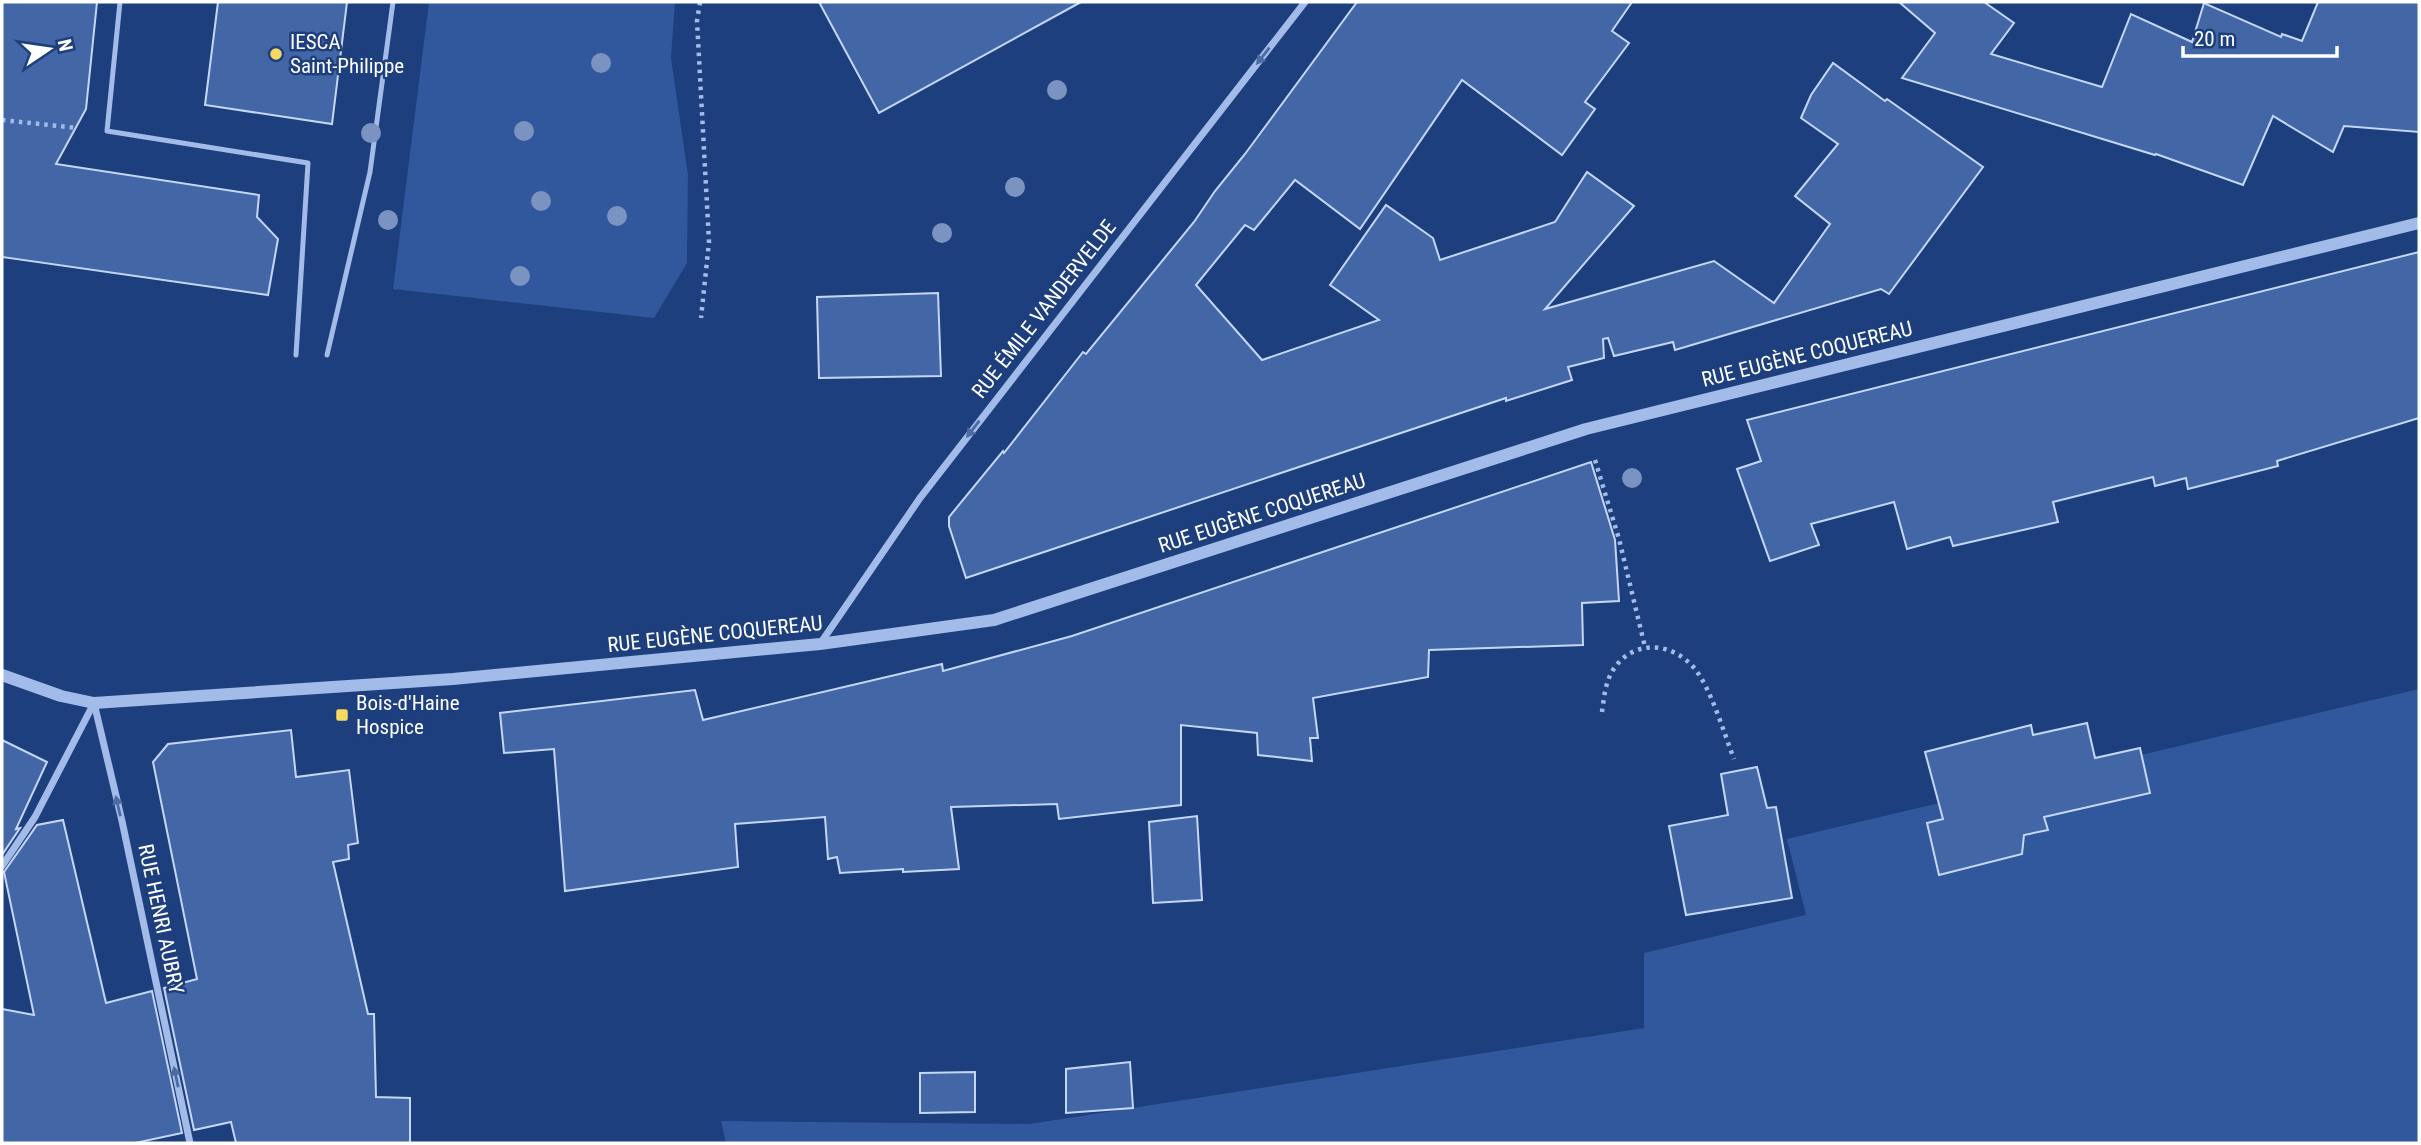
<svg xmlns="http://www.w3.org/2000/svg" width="2421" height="1145" font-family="'Roboto Condensed',sans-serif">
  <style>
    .green { fill: #31579c }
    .building { fill: #4366a6; stroke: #c5d7f6; stroke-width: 2 }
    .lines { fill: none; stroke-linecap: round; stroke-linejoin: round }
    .path { stroke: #a2bbe8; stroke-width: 4.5; stroke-dasharray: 3.5 5; stroke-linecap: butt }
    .service { stroke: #a2bbe8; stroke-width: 5 }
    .minor { stroke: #a2bbe8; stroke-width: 7 }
    .tertiary { stroke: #a2bbe8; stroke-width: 12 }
    .tree { fill: #7a93c0 }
    .oneway { fill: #4c6aa3 }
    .poi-dot { fill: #f6d961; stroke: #1e3f7e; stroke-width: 2.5 }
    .labels { text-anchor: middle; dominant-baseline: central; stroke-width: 5; stroke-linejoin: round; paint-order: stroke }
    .poi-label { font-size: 21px; fill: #fff; stroke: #1e3f7e; text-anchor: start }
    .street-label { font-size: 21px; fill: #fff; stroke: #1e3f7e }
  </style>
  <rect width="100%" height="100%" fill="#1e3f7e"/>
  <g class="green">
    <path d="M429 2H675L671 58 688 175 687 263 654 318 393 289Z"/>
    <path d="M2419 689V1143H726L721 1121 1030 1124 1644 1028V953L1806 915 1787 839Z"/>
  </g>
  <g class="building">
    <path d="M2 2H97L86 109 56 164 259 195 257 217 278 239 268 295 2 257Z"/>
    <path d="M218 2H347L332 124 205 105Z"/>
    <path d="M819 2H1081L879 113Z"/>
    <path d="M1357 2H1632L1612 31 1629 43 1585 102 1595 109 1562 155 1462 80 1360 229 1295 180 1254 230 1245 225 1196 285 1262 360 1379 320 1330 285 1386 205 1433 238 1440 260 1555 222 1587 172 1634 206 1545 309 1714 261 1774 303 1830 224 1795 196 1838 144 1801 118 1811 95 1833 63 1885 101 1887 99 1983 167 1889 294 1881 289 1675 350 1673 342 1614 356 1608 338 1603 339 1604 358 1568 367 1572 380 1506 401V398L966 578 949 526V517L1003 451 1004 453 1083 352 1086 354 1194 222 1215 191 1245 154Z"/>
    <path d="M1899 2H1984L2014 23 1991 54 2102 87 2131 14 2192 42 2204 3 2281 37 2282 34 2302 41 2318 2H2419V132L2344 126 2333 152 2273 116 2243 185 2156 154 2155 155 1902 78 1935 33Z"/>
    <path d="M2419 252V418L2277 461 2278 466 2188 489 2186 478 2155 486 2153 477 2053 502 2058 522 1953 546 1950 537 1907 549 1894 502 1811 524 1819 545 1770 561 1737 469 1761 461 1747 420Z"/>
    <path d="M938 293 941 376 819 378 817 297Z"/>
    <path d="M1591 462 1615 540 1619 601 1582 603 1583 645 1429 650 1428 677 1313 698 1318 738H1310L1312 761 1258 755 1257 733 1181 725V805L1059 819 1057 804 951 807 959 869 903 872V869L840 873 837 857 828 859 825 817 735 824 738 867 565 891 554 749 504 753 500 713 695 690 703 720 942 664 943 671 1072 636Z"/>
    <path d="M2087 723 2095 758 2140 748 2150 793 2044 817 2048 830 2024 835 2022 854 1939 875 1927 823 1943 819 1925 752 2031 725 2033 735Z"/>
    <path d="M291 730 296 777 349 770 358 843 348 845 349 859 333 862 368 1014H374L376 1097 410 1098V1143H236L231 1122 194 1130 164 988 197 979 153 762 168 744Z"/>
    <path d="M2 740 47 762 16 829 20 828 2 855Z"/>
    <path d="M1757 767 1767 808 1776 807 1792 898 1686 915 1669 826 1728 815 1721 774Z"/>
    <path d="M1197 816 1202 900 1153 903 1149 822Z"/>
    <path d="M63 820 106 1003 152 991 182 1133 135 1143H2V1009L34 1015 4 872 37 825Z"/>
    <path d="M1130 1062 1133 1108 1066 1113V1069Z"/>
    <path d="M975 1072V1112L920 1113V1073Z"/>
  </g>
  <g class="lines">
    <g class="path">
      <path d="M700 2 697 21 709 242 701 318"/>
      <path d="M2 120 77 128"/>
      <path d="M1595 460 1619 539 1645 647"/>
      <path d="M1602 712C1604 698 1605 683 1613 670 1633 639 1672 641 1695 669 1711 689 1724 733 1734 759"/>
    </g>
    <g class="service">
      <path d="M120 2 107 131 308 163 296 355"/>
      <path d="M327 355 370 172 393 2"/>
    </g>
    <g class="minor">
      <path d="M820 644 920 498 1305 2"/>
      <path d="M94 703 122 821 190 1143"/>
      <path d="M2 866 35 817 94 703"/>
    </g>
    <path class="tertiary" d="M2 675 61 696 94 703 453 679 820 644 994 620 1586 429 2419 223"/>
  </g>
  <g class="tree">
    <circle cx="601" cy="63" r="10"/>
    <circle cx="1057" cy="90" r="10"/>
    <circle cx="524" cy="131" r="10"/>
    <circle cx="371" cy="133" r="10"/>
    <circle cx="1015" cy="187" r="10"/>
    <circle cx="541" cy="201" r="10"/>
    <circle cx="617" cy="216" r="10"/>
    <circle cx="388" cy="220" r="10"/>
    <circle cx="942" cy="233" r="10"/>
    <circle cx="520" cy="276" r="10"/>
    <circle cx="1632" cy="478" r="10"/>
  </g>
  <defs><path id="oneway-solid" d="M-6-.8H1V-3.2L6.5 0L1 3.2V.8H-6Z" transform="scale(1.75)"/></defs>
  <g class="oneway">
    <use href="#oneway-solid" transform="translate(1263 56) rotate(128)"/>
    <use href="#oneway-solid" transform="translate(973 429) rotate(128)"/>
    <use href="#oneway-solid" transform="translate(118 806) rotate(-103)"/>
    <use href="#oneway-solid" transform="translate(176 1077) rotate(-102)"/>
  </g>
  <g class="poi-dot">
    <circle cx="276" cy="54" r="7"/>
    <rect x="335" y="708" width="14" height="14" rx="3.5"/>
  </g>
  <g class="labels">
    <g class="poi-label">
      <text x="290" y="42">IESCA<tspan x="290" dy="24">Saint-Philippe</tspan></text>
      <text x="356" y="703">Bois-d'Haine<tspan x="356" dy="24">Hospice</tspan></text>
    </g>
    <g class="street-label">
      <text transform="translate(1044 309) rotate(-52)">RUE ÉMILE VANDERVELDE</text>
      <text transform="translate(1807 354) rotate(-14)">RUE EUGÈNE COQUEREAU</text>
      <text transform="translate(1262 513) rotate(-18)">RUE EUGÈNE COQUEREAU</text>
      <text transform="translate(715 634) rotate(-6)">RUE EUGÈNE COQUEREAU</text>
      <text transform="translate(161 919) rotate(78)">RUE HENRI AUBRY</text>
    </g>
  </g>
  <rect width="2421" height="1145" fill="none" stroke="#ffffff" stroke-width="7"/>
  <g transform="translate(49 49) rotate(77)" stroke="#1e3f7e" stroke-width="5" paint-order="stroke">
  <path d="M0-5L12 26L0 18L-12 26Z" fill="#ffffff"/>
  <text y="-10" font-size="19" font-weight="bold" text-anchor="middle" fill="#ffffff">N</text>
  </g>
  <path d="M2183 46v10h154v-10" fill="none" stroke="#ffffff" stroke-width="3.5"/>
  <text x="2194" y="46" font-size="21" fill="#ffffff" stroke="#1e3f7e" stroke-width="5" paint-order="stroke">20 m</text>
</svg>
